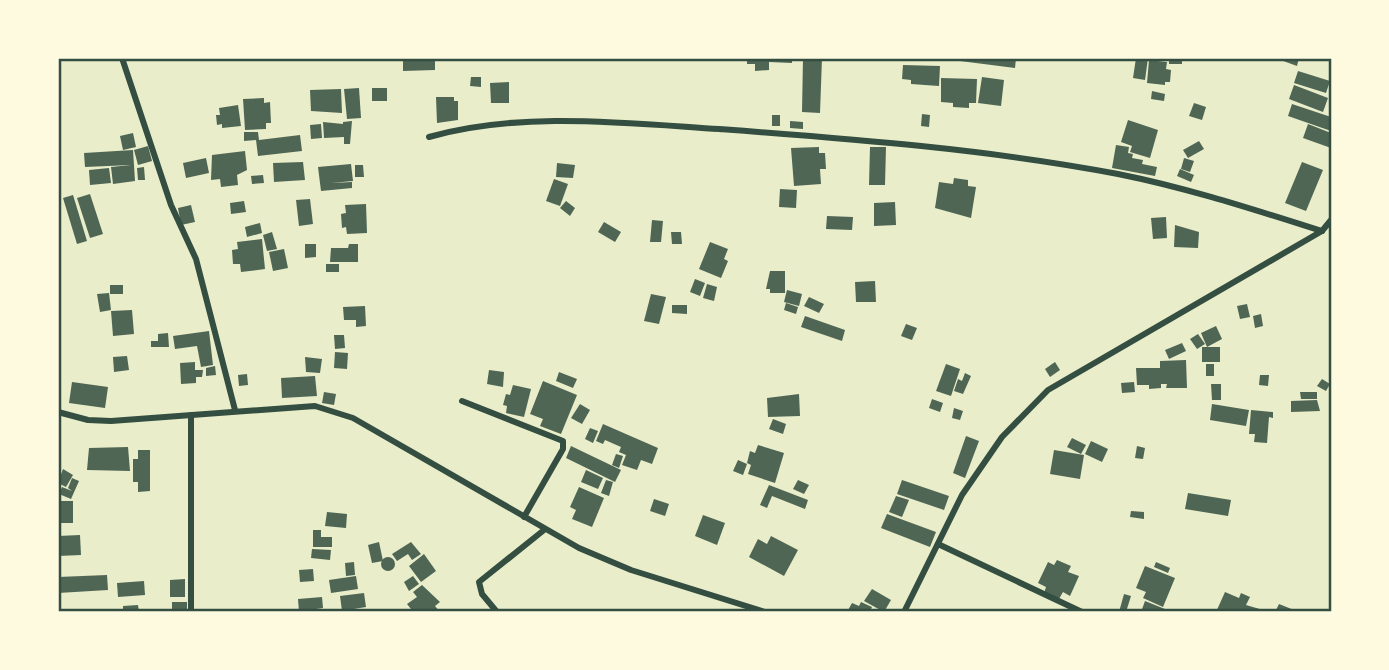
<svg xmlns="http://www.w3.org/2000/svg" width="1389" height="670" font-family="Poppins,sans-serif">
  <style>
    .building { fill: #4f6655 }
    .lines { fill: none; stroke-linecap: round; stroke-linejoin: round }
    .minor { stroke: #344e41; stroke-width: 6 }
    .neatline { fill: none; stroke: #344e41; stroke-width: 2.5 }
  </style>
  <rect width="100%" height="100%" fill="#e9edc9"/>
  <g class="building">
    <path d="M424 58H435V70L403 71V61H424Z"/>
    <path d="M747 58H792V63L769 62V70L755 71V64H747Z"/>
    <path d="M803 58H822L820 113 802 112Z"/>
    <path d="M961 58H1016L1015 68 960 61Z"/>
    <path d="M1136 58H1148L1145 80 1133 78Z"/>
    <rect x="1169" y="58" width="13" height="6"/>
    <path d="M1275 58H1299L1297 66Z"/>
    <path d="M1149 60 1167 62 1166 69 1171 70 1170 82H1165V85L1147 83Z"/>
    <path d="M903 65 940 66 939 86 911 84V80L902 79Z"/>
    <path d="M1298 71 1330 81 1326 93 1294 83Z"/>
    <path d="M471 77H481V87L470 86Z"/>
    <path d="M982 77 1004 80 1001 106 978 103Z"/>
    <path d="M941 78 977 79 976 103H969V108L953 107V103L941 102Z"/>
    <path d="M509 82V103H491L490 83Z"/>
    <path d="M1294 85 1328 98 1323 112 1289 99Z"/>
    <path d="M359 88 361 118 347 119 344 89Z"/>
    <rect x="372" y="88" width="15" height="13"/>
    <path d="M341 89 342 113 311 111 310 90Z"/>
    <path d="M1152 91 1165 94 1164 101 1151 99Z"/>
    <path d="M436 97H454V101H458V120L437 123Z"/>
    <path d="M264 98V103L270 102 271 123H266V129L245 130 243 99Z"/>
    <path d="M1194 103 1206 107 1202 120 1189 116Z"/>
    <path d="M1292 104 1331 117V131L1288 116Z"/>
    <path d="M238 105 241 126 222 128V124L217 125 216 115H220L219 108Z"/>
    <path d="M922 114 930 115 929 127 921 126Z"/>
    <rect x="772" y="115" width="8" height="11"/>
    <path d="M1128 120 1158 130 1150 158 1130 152 1132 146 1121 142Z"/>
    <path d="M352 121 350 144H344V137L324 138 323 122 343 124V122Z"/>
    <path d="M790 121 803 122V129L790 128Z"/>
    <path d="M321 124 322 138 311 139 310 125Z"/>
    <path d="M1308 124 1331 133V148L1303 138Z"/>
    <path d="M244 132H258L259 140 300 135 302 151 258 156 256 140 244 141Z"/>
    <path d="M133 133 136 147 123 150 120 136Z"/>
    <path d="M1199 141 1204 149 1188 158 1183 150Z"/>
    <path d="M1116 145 1129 147 1128 153 1133 154 1132 158 1143 160 1142 164 1157 167 1155 176 1112 168Z"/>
    <path d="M148 146 152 161 138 165 134 150Z"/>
    <path d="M819 147V153H825L826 169H820L821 184 794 186 791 148Z"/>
    <path d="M870 147H886L885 185H869Z"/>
    <path d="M133 150 135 181 113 184 111 167 131 165 85 167 84 153Z"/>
    <path d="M245 151 247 170 237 175 238 185 221 187 220 179 211 180 212 155Z"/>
    <path d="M206 158 209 173 186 178 183 163Z"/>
    <path d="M1184 158 1194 161 1190 172 1181 169Z"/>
    <path d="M303 162 305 180 274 182 273 163Z"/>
    <path d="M1302 162 1323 170 1306 211 1285 203Z"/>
    <path d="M557 163 575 165 573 178 556 177Z"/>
    <path d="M351 164 353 181 331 183 352 182V188L321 191 318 167Z"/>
    <path d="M355 165H363L364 177H355Z"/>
    <path d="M144 167 145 180H138L137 168Z"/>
    <path d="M109 168 111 183 90 185 89 170Z"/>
    <path d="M1180 169 1194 175 1191 182 1177 176Z"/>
    <path d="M263 175 264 183 252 184 251 176Z"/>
    <path d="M954 178 968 180V186L976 187 971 218 935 208 939 182 953 184Z"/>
    <path d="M554 179 568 184 560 206 546 201Z"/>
    <path d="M780 189 797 190 796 208 779 207Z"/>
    <path d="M90 194 103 234 90 238 77 198Z"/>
    <path d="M73 195 87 241 77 244 63 198Z"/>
    <path d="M310 199 313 224 299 226 296 200Z"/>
    <path d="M244 201 246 212 231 214 230 203Z"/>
    <path d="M566 201 575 208 570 216 560 208Z"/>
    <path d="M895 202 896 225 874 226V203Z"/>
    <path d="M366 204 367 233 347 234 346 227 342 228 341 214 346 213 345 205Z"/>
    <path d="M191 205 195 222 181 225 178 208Z"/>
    <path d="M827 216 853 217 852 230 826 229Z"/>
    <path d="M1166 217 1167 238 1153 239 1151 218Z"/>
    <path d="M652 220 663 221 661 242H650Z"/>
    <path d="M604 222 621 232 615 242 598 232Z"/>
    <path d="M260 223 262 233 247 237 245 227Z"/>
    <path d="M1175 225 1199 232 1198 248 1174 247Z"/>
    <path d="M272 232 277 249 267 251 263 235Z"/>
    <path d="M671 232H681L682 244H672Z"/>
    <path d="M262 239 265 269 241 272 240 264H233L232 250 238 249 237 242Z"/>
    <path d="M710 242 728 249 724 259 728 261 721 278 699 269Z"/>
    <path d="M305 244H316V257L305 258Z"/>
    <path d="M349 244H358V262H330L331 248H348Z"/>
    <path d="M284 249 288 268 273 271 269 252Z"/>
    <rect x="326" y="264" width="13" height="8"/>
    <path d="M770 271H785V293H770V289H766Z"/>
    <path d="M695 279 705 283 700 296 690 292Z"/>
    <path d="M875 281 876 302H856L855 282Z"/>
    <path d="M707 284 717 287 714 301 703 298Z"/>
    <rect x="110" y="285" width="13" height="9"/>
    <path d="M787 290 802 294 799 306 784 302Z"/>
    <path d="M109 293 111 310 100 312 97 294Z"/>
    <path d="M651 294 666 297 659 324 644 321Z"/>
    <path d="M809 297 824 304 819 313 804 306Z"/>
    <path d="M786 303 798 307 796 314 784 310Z"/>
    <path d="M1247 304 1250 317 1240 319 1237 306Z"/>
    <path d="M672 305H687V314L672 313Z"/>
    <path d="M365 306 366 326 356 327V320H344L343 307Z"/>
    <path d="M132 310 134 334 113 336 111 311Z"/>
    <path d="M1261 314 1263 326 1255 328 1253 316Z"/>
    <path d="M805 316 845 330 842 341 801 327Z"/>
    <path d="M906 324 917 328 912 340 901 336Z"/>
    <path d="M1216 326 1222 339 1207 347 1201 333Z"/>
    <path d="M209 331 213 365 201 367 197 346 175 349 173 336Z"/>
    <path d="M168 333 169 347H151V341H158V334Z"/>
    <path d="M1198 334 1205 344 1197 349 1190 339Z"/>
    <path d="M334 335H344L345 348 335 349Z"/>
    <path d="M1182 343 1186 351 1169 359 1165 350Z"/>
    <rect x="1202" y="347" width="18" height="15"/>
    <path d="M335 352 348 353 347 369 334 368Z"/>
    <path d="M127 356 129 370 114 372 113 357Z"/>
    <path d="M305 357 322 359 320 373 306 372Z"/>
    <path d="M1186 360 1187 388H1166L1167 384H1161V388L1149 389V385H1137L1136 368H1160V361Z"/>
    <path d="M195 362V370H203L202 377H196V383L181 384 180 363Z"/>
    <path d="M1055 362 1060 370 1050 377 1045 369Z"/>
    <path d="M946 364 960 369 951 396 936 391Z"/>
    <rect x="1206" y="364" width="8" height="12"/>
    <path d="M215 366 216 375 206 376V368Z"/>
    <path d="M489 370 504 372 503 387 487 384Z"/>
    <path d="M559 372 577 379 573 388 556 381Z"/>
    <path d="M965 373 971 376 963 394 954 391 958 379 962 381Z"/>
    <path d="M247 374 248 385 239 386 238 375Z"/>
    <path d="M1260 375H1269L1268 386 1259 385Z"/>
    <path d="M315 376 317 396 282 398 281 378Z"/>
    <path d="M1322 379 1330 384 1326 391 1317 386Z"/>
    <path d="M543 381 577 395 561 434 540 426 543 419 530 414Z"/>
    <path d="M72 382 108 387 105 408 69 403Z"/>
    <path d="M1134 382 1135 392 1122 393 1121 383Z"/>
    <path d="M1211 384H1221V400H1212Z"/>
    <path d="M513 385 531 389 524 417 506 413 507 406 503 405 506 394 510 395Z"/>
    <path d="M324 392 336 394 334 405 322 403Z"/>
    <path d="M1300 392H1317V399H1301Z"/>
    <path d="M799 394 800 416 768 417 767 398Z"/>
    <path d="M932 399 943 403 940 412 929 408Z"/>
    <path d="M1317 400 1320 411 1291 412V401Z"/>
    <path d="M580 404 590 410 582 424 571 418Z"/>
    <path d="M1212 404 1249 410 1246 426 1210 420Z"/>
    <path d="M954 408 963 411 960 420 952 418Z"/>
    <path d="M1251 410 1273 412V418L1269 417 1267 443 1254 442 1255 434H1249Z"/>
    <path d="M773 419 786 424 783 434 769 429Z"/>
    <path d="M603 424 658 448 652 464 641 460 637 470 622 465 626 455 619 452 621 447 605 440 603 444 596 441Z"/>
    <path d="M590 428 598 431 593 443 585 439Z"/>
    <path d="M966 436 979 441 965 478 953 473Z"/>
    <path d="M1072 438 1086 445 1081 454 1067 447Z"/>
    <path d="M1091 441 1108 449 1102 462 1085 454Z"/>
    <path d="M758 445 784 453 775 483 748 474 751 465 747 463 750 451 755 453Z"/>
    <path d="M571 446 621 470 615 482 566 458Z"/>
    <path d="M1137 446 1145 448 1143 459 1135 458Z"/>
    <path d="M128 447 130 471 87 470 89 448Z"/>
    <path d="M138 450H150V491L138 492V482H133V459H138Z"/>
    <path d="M1054 450 1084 455 1080 479 1050 474Z"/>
    <path d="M616 454 623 456 619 468 612 465Z"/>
    <path d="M738 460 747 464 743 475 733 471Z"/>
    <path d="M63 469 73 475 66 487 58 483Z"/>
    <path d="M586 470 603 478 598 489 581 482Z"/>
    <path d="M72 478 79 481 71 499 59 494 62 487 72 491 68 488Z"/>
    <path d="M606 480 613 482 609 496 601 493Z"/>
    <path d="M798 480 809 485 804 494 793 489Z"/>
    <path d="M902 480 949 496 944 510 897 494Z"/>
    <path d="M769 485 808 500 805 509 772 496 767 508 760 505Z"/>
    <path d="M579 487 604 498 592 527 572 519 576 510 570 507Z"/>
    <path d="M1188 493 1231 500 1228 516 1185 509Z"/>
    <path d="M896 496 909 500 902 517 889 512Z"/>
    <path d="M654 499 669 504 665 516 650 511Z"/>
    <rect x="58" y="501" width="15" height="22"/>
    <path d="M1131 511 1144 512V519L1130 517Z"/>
    <path d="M327 512 347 514 346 528 325 526Z"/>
    <path d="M887 514 936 532 930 547 881 528Z"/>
    <path d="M703 515 725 523 717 545 695 536Z"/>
    <path d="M313 530H321V537H332V547H313Z"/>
    <path d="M80 535 81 555 58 556V536Z"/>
    <path d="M771 536 798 550 784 576 749 557 758 539 767 544Z"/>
    <path d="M379 542 383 561 372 563 368 545Z"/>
    <path d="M411 542 421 554 412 560 408 554 397 561 392 554Z"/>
    <path d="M312 549 331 550 330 560 311 558Z"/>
    <path d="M424 554 436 571 421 582 409 566Z"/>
    <circle cx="388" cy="564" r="7"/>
    <path d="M1057 560 1071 566 1068 572 1079 576 1070 596 1063 592 1059 599 1044 593 1046 587 1038 583 1048 562 1054 565Z"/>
    <path d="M354 562 355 575 346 576 345 563Z"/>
    <path d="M1156 562 1170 568 1168 573 1154 567Z"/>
    <path d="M1145 566 1175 578 1163 607 1143 598 1146 592 1136 588Z"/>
    <path d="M313 569 314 581 300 582 299 570Z"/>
    <path d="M107 575 108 590 58 593V577Z"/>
    <path d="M356 576 358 589 331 593 329 580Z"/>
    <path d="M413 576 419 584 409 591 404 582Z"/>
    <path d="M185 579V597H170V580Z"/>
    <path d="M144 581 145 595 118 597 117 583Z"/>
    <path d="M422 585 440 602 435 606 440 612H408L411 609 407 604 417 597 413 592Z"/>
    <path d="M872 589 891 600 884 612 864 601Z"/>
    <path d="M1225 592 1239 598 1241 593 1250 597 1246 605 1270 612H1216Z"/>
    <path d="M364 593 366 607 342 611 340 596Z"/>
    <path d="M1124 594 1131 596 1126 612H1119Z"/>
    <path d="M322 597 323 608 316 609 317 612H299L298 599Z"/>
    <path d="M1145 601 1165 609 1164 612H1141Z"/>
    <rect x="172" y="602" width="15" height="10"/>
    <path d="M861 602 872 607 870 612H847L852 603 859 606Z"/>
    <path d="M1279 604 1299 612H1275Z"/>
    <path d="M138 605 139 612H123V606Z"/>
  </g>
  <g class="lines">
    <g class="minor">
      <path d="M122 58 171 205 196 259 235 410"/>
      <path d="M429 137C518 111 626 123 719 129 852 139 987 149 1118 174 1188 188 1255 210 1322 231"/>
      <path d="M462 401 563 441V449L524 517"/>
      <path d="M58 412 88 420 111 421 315 406 353 418 579 548 631 570 765 612"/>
      <path d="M191 415V612"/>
      <path d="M938 544 1082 612"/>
      <path d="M497 612 482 594 479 582 544 530"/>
      <path d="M904 612 962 495 1002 437 1048 390 1322 231 1331 220"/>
    </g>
  </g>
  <rect width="1389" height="670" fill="none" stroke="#fefae0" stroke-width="119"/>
  <rect x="60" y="60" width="1270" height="550" class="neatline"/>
</svg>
